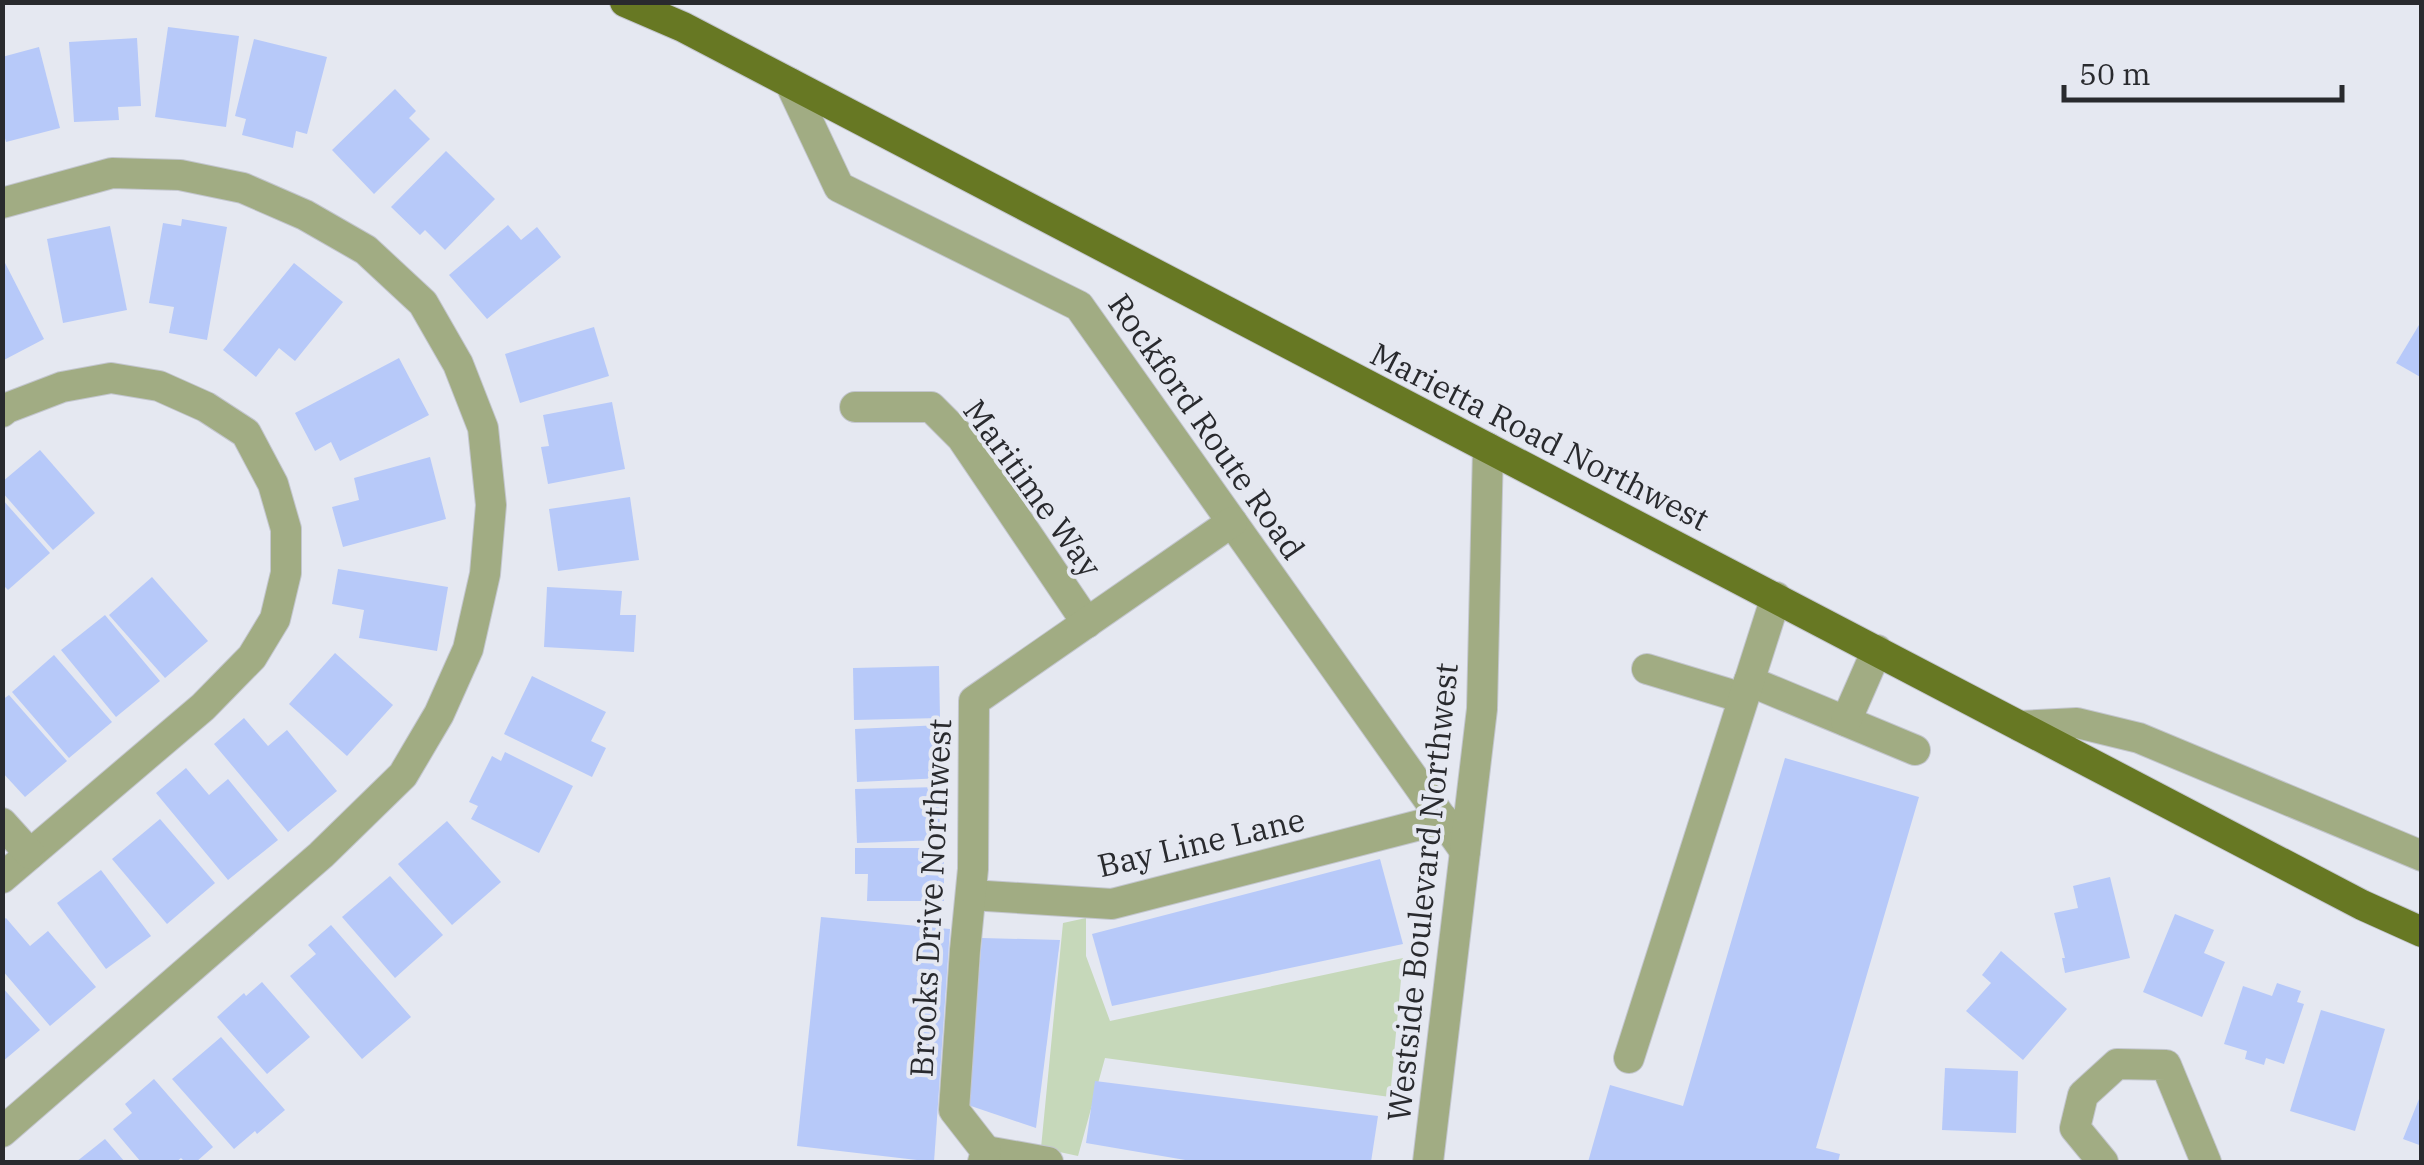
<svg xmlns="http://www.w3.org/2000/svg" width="2424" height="1165" font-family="'IBM Plex Serif',serif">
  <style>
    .green { fill: #c6d8ba }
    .building { fill: #b7c9f9 }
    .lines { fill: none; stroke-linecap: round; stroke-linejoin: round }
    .minor-casing { stroke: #c3c6ce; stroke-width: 32 }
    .major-casing { stroke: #c3c6ce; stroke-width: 32 }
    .minor { stroke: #a1ac83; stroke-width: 30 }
    .major { stroke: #677823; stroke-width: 30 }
    .labels { text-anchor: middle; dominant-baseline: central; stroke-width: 8; stroke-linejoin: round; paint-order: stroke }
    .street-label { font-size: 32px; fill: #292a2e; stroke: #e5e8f1 }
  </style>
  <rect width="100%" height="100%" fill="#e5e8f1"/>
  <path class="green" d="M1086 918V956L1110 1021 1403 958 1390 1097 1105 1058 1078 1156 1041 1148 1063 923Z"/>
  <g class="building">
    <path d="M168 27 239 36 226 127 155 117Z"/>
    <path d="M137 38 141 106 118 107 119 120 74 122 69 42Z"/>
    <path d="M254 39 327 57 307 134 296 131 293 148 242 135 246 119 235 116Z"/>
    <path d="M39 47 60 128 6 142 2 127V57Z"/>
    <path d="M395 89 416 111 409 118 430 139 374 194 332 150Z"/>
    <path d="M446 151 495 199 445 250 425 230 420 235 391 207Z"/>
    <path d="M182 219 227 227 207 340 169 333 174 307 149 303 163 223 181 226Z"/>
    <path d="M508 225 521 240 537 227 561 257 487 319 449 275Z"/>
    <path d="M110 226 127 310 63 323 47 239Z"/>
    <path d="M2 257 44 339 2 361Z"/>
    <path d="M294 263 343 302 295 361 279 348 256 377 223 350Z"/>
    <path d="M2422 320V378L2396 363Z"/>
    <path d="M594 327 609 376 520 403 505 354Z"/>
    <path d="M399 358 429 415 340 461 331 442 315 451 295 413Z"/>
    <path d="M612 402 625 469 548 484 541 447 549 446 543 415Z"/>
    <path d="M40 450 95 513 53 550 2 492V482Z"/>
    <path d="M430 457 446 519 343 547 332 507 359 500 354 478Z"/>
    <path d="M630 497 639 560 558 571 549 509Z"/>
    <path d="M2 499 50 553 8 590 2 584Z"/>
    <path d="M338 569 448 587 437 651 359 638 364 610 332 604Z"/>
    <path d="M152 577 208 641 165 678 109 615Z"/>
    <path d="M547 587 622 591 620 615H636L634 652 544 647Z"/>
    <path d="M105 615 160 681 116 717 61 650Z"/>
    <path d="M335 653 393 705 347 756 289 704Z"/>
    <path d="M54 655 112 722 69 758 12 692Z"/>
    <path d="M939 666 940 718 854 720 853 668Z"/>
    <path d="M532 676 606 712 591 741 606 748 592 777 504 734Z"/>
    <path d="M9 695 67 761 25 797 2 772V700Z"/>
    <path d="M244 718 268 746 287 730 337 791 288 832 214 744Z"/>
    <path d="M941 725 943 778 857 782 855 729Z"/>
    <path d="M505 752 573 786 539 853 471 819 478 806 469 802 492 756 501 761Z"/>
    <path d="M1785 758 1919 797 1816 1148 1840 1154 1838 1162H1588L1610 1085 1683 1106Z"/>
    <path d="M186 768 209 795 228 779 278 840 228 880 156 793Z"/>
    <path d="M939 787 940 840 857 843 855 789Z"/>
    <path d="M160 819 215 883 167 924 112 859Z"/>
    <path d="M447 821 501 882 452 925 398 864Z"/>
    <path d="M855 848H944V901H867L868 874H855Z"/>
    <path d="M1380 859 1403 944 1112 1006 1092 934Z"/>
    <path d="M101 870 151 936 106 969 57 903Z"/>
    <path d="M390 876 443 935 395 978 342 917Z"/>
    <path d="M2110 877 2130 958 2065 973 2062 958H2065L2054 913 2078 908 2073 886Z"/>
    <path d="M2175 914 2214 930 2204 953 2225 962 2202 1017 2143 992Z"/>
    <path d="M821 917 950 929 934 1162 797 1146Z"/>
    <path d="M6 918 30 946 48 931 96 987 50 1026 2 970V921Z"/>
    <path d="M331 925 411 1017 362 1059 290 976 316 954 308 945Z"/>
    <path d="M982 938 1060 940 1036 1128 968 1105Z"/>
    <path d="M2001 951 2067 1009 2023 1060 1966 1011 1991 983 1982 975Z"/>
    <path d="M262 982 310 1037 267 1074 217 1017 244 993 246 996Z"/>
    <path d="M2277 983 2301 991 2297 1002 2304 1004 2284 1064 2266 1058 2264 1065 2245 1059 2247 1051 2224 1044 2243 986 2272 996Z"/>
    <path d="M2 987 40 1030 2 1062Z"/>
    <path d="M2321 1010 2385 1029 2355 1131 2290 1111Z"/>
    <path d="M221 1037 285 1110 257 1134 255 1131 234 1149 172 1079Z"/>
    <path d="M1945 1068 2018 1071 2016 1133 1942 1130Z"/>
    <path d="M154 1079 213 1147 196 1162H185L181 1158 176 1162H141L113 1129 132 1113 125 1104Z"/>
    <path d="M1095 1081 1378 1116 1371 1162H1197L1086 1143Z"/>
    <path d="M2421 1094H2422V1146L2403 1139Z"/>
    <path d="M105 1139 125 1162H76Z"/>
  </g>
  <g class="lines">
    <defs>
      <g id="minor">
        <path d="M790 83 839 187 1079 306 1465 851"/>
        <path d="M2 203 112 173 180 175 243 188 305 215 366 250 423 303 458 364 483 428 491 505 485 574 468 649 439 714 403 775 321 855 2 1132"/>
        <path d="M855 407H931L962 438 1087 623"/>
        <path d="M2 412 7 408 62 387 111 378 159 386 206 407 246 433 273 484 286 529V573L275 619 252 657 203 707 2 878"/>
        <path d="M1647 669 1743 698"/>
        <path d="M1749 681 1915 750"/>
        <path d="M1846 721 1877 650"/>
        <path d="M2020 726 2077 723 2139 738 2422 856"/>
        <path d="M2 823 30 854"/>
        <path d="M971 895 1112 904 1443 819"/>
        <path d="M1629 1058 1776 597"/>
        <path d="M986 1151 1048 1162"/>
        <path d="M983 1162 986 1151 954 1110 965 950 973 869 974 701 1232 522"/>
        <path d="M1428 1162 1482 709 1488 448"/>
        <path d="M2103 1162 2075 1128 2083 1095 2117 1064 2166 1065 2206 1162"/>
      </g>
      <path id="major" d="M625 2 683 27 2362 905 2422 932"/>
    </defs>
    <use href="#minor" class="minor-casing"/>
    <use href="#major" class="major-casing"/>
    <use href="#minor" class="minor"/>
    <use href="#major" class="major"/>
  </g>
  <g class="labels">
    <g class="street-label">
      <text transform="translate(1207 426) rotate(55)">Rockford Route Road</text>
      <text transform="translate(1540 436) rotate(27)">Marietta Road Northwest</text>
      <text transform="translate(1033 488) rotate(54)">Maritime Way</text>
      <text transform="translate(1201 842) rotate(-13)">Bay Line Lane</text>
      <text transform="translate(1422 892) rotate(-84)">Westside Boulevard Northwest</text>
      <text transform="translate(930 898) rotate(-87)">Brooks Drive Northwest</text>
    </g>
  </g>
  <rect width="2424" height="1165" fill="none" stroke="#292a2e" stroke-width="10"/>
  <path d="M2064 85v15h278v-15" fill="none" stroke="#292a2e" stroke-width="5"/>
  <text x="2079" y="85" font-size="30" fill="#292a2e" stroke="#e5e8f1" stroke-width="8" paint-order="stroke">50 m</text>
</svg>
